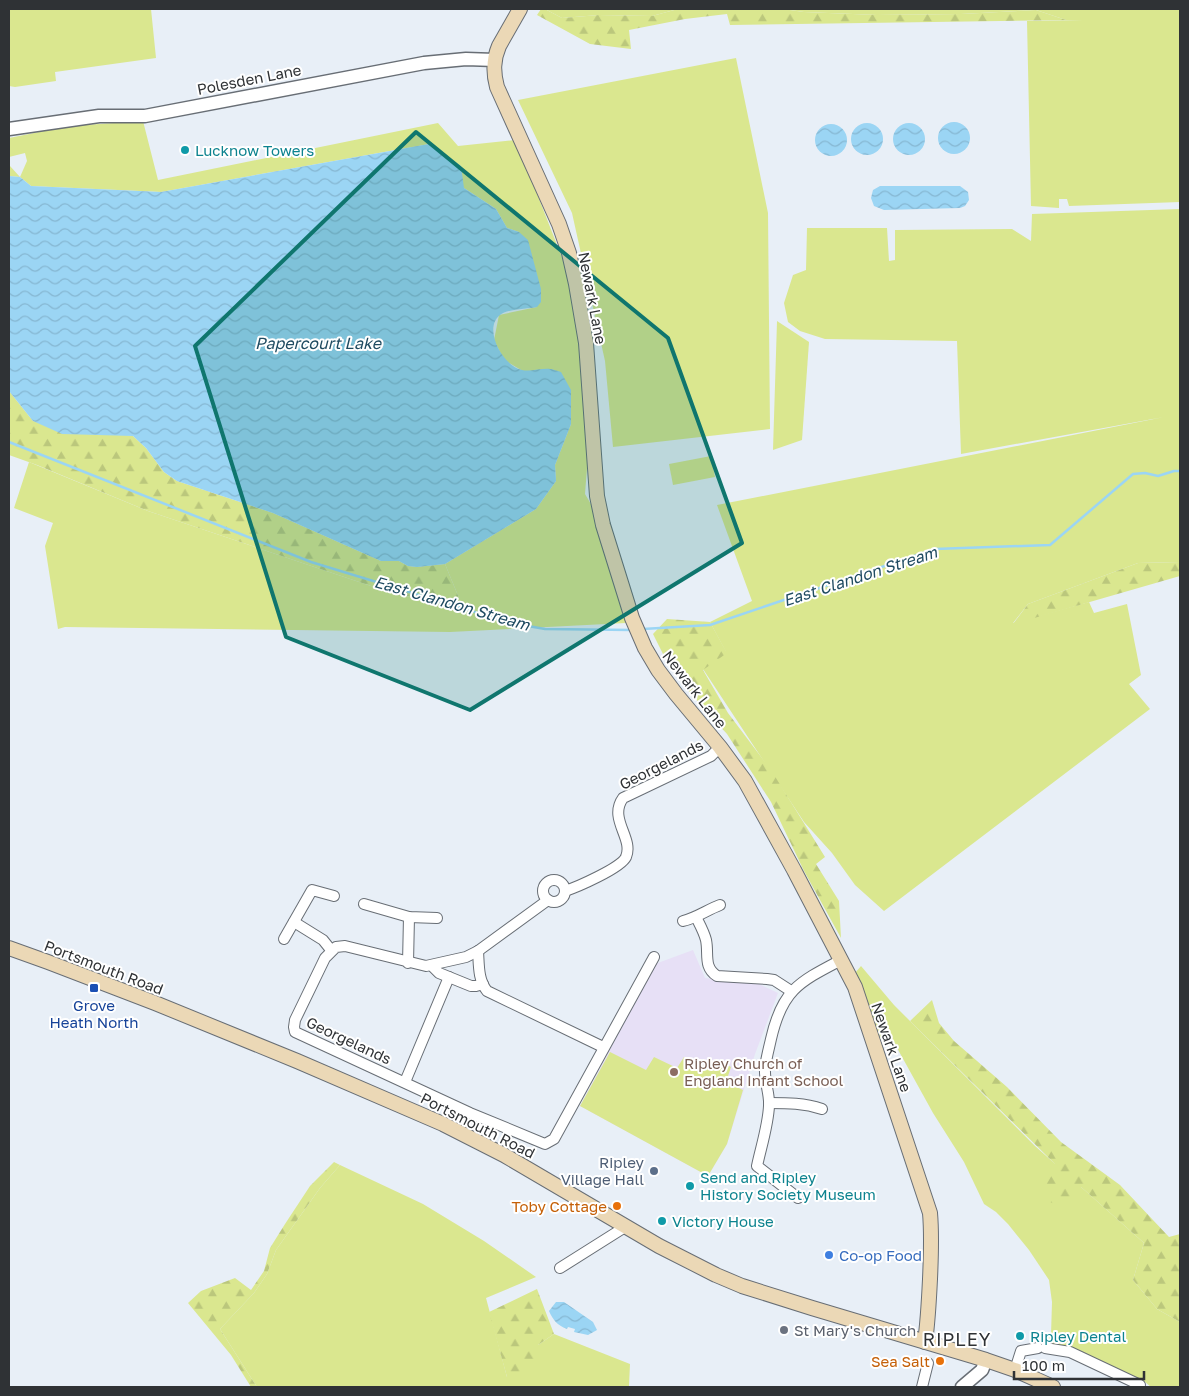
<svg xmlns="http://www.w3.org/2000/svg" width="1189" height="1396" font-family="'Golos Text',sans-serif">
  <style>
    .education { fill: #e7e0f6 }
    .green { fill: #dae78f }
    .forest { fill: url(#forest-firs) }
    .water { fill: url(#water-waves) }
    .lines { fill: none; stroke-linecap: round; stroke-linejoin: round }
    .stream { stroke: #9bd5f4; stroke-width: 2.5 }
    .minor-casing { stroke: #686e75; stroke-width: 12 }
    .tertiary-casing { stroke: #686e75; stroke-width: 15 }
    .secondary-casing { stroke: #686e75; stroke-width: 16 }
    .minor { stroke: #fff; stroke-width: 10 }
    .tertiary { stroke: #fff; stroke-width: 12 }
    .secondary { stroke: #ebd8b6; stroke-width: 14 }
    .marked { fill: #0f766e; fill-opacity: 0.2; stroke: #0f766e; stroke-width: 4; stroke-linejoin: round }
    .culture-dot { fill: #0f9aa8; stroke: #fff; stroke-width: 2 }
    .transit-dot { fill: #1a4fb4; stroke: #fff; stroke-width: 2 }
    .education-dot { fill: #8d6e63; stroke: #fff; stroke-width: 2 }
    .service-dot { fill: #5c6f8a; stroke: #fff; stroke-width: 2 }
    .food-dot { fill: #e8710a; stroke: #fff; stroke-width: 2 }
    .shop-dot { fill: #3f7fe0; stroke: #fff; stroke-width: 2 }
    .worship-dot { fill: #6b7280; stroke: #fff; stroke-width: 2 }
    .labels { text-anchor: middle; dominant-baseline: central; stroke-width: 4; stroke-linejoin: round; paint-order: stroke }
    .street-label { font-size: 15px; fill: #2f3235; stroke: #fff }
    .culture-label { font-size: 15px; fill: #0d838f; stroke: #fff; text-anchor: start }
    .transit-label { font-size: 15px; fill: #164399; stroke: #fff }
    .education-label { font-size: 15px; fill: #785e54; stroke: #fff; text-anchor: start }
    .service-label { font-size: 15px; fill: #4e5e75; stroke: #fff; text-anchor: end }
    .food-label { font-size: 15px; fill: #c56008; stroke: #fff; text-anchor: end }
    .shop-label { font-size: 15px; fill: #366cbe; stroke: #fff; text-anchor: start }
    .worship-label { font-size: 15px; fill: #5b616d; stroke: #fff; text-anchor: start }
    .water-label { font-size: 16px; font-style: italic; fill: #1f4b61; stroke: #fff }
    .quarter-label { font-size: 18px; letter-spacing: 1px; fill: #2f3235; stroke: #fff }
  </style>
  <defs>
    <pattern id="forest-firs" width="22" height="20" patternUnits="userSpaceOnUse" patternTransform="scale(1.25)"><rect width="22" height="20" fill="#dae78f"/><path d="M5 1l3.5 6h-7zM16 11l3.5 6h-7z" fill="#bbc77c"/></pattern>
    <pattern id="water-waves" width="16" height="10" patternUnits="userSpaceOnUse" patternTransform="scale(1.25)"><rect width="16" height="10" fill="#9bd5f4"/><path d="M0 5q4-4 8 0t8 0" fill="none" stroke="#86b7d2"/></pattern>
  </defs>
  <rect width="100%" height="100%" fill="#e8eff7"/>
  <path class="education" d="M693 950 705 978 759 984 778 993 755 1054 727 1144 708 1176 580 1106 655 964Z"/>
  <g class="green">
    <path d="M9 9H151L156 58 55 72 56 81 15 87 9 86Z"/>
    <path d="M545 9H678L652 16 599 15 562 18Z"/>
    <path d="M783 9H1180V202L1069 206 1067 199H1059V208L1031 206 1027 21 1083 20H1066L1036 10 961 14 877 15 804 12Z"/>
    <path d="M736 58 768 213 770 429 613 447 605 361 572 213 518 100Z"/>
    <path d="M143 121 158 180 438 123 458 146 516 140 570 278 581 349 588 456 585 494 595 511 626 623 450 632 65 627 58 629 45 546 53 523 14 508 29 462 148 511 389 592 441 604 459 598 445 564 536 509 556 481 555 465 571 424 521 370 504 360 494 340 499 315 537 307 519 232 507 228 496 209 464 188 429 144 161 192 31 186 20 177 9 176 10 166 20 177 27 161 25 153 9 157V138L69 126Z"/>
    <path d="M1180 209V562L1138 563 1028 604 1013 623 1089 602 1094 613 1127 604 1141 675 1129 684 1150 709 884 911 855 885 832 853 804 822 703 669 726 652 710 622 752 601 717 505 1164 417 961 454 957 341 825 339 800 331 788 322 784 303 793 275 806 270 807 228H887L889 261 895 260V230L1012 229 1031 241 1032 214Z"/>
    <path d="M777 321 809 342 802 440 773 450Z"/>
    <path d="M711 456 715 477 673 485 669 464Z"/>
    <path d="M861 966 894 1005 1035 1146 1144 1243 1133 1280 1157 1309 1180 1322V1387H1151L1145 1382 1061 1348 1044 1346 1043 1342 1051 1335 1052 1302 1049 1280 1029 1250 1008 1224 996 1212 984 1204 964 1162 933 1113 891 1037 881 1040 866 997 855 973Z"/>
    <path d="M610 1052 646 1070 654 1057 677 1068 684 1057 709 1068 716 1059 731 1067 726 1082 743 1090 727 1144 708 1176 580 1106Z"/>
    <path d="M340 1165 423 1204 484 1241 536 1277 486 1298 507 1377 538 1345 554 1334 630 1364 629 1386 639 1387H257L220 1329 254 1293 267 1274 276 1250 320 1188Z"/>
  </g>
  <g class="forest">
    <path d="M541 9H545L562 18 599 15 652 16 678 9H783L804 12 877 15 961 14 1036 10 1066 20 730 25 727 14 685 19 629 30 631 49 590 44 537 15Z"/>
    <path d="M9 391 33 421 133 436 146 448 164 472 177 481 273 513 381 561H399L408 566 417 567 445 564 459 598 441 604 389 592 148 511 37 465 9 455Z"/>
    <path d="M1180 562V576L1013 624 1028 604 1138 563Z"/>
    <path d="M667 619 710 622 727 653 703 670 728 713 771 770 825 857 816 864 839 901 841 938 804 871 771 802 727 734 685 687 664 656 653 634Z"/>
    <path d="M932 1000 939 1023 954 1041 1007 1087 1061 1142 1120 1185 1169 1237 1180 1234V1322L1157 1309 1133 1280 1144 1243 1081 1187 1077 1200 1065 1208 1050 1202 1042 1180 1055 1164 910 1021Z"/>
    <path d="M334 1162 340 1165 320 1188 276 1250 267 1274 254 1293 220 1329 257 1387H251L231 1355 188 1303 201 1291 235 1278 251 1290 264 1271 270 1248 285 1224 310 1186Z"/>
    <path d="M537 1289 554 1334 538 1345V1359L524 1375 507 1377 489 1312Z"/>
  </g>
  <g class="water">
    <circle cx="954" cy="138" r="16"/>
    <circle cx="909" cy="139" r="16"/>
    <circle cx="867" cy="139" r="16"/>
    <circle cx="831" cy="140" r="16"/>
    <path d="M429 144 461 166 464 188 496 209 507 228 519 232 528 240 541 289V302L537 307C528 309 506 309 500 315 482 329 504 367 522 370 531 372 541 368 550 369 553 369 557 371 561 372L571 390V424L555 465 556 481 536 509 445 564 417 567 408 566 399 561H381L273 513 177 481 164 472 146 448 133 436 62 434 33 421 9 391V176L20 177 31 186 161 192Z"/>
    <path d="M880 186H960L968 192 969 200 965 206 960 208 884 210 874 206 871 198 873 190Z"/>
    <path d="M556 1302H564L593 1322 597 1330 588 1335 574 1332 575 1329 568 1327 567 1329C557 1325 553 1320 549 1311Z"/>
  </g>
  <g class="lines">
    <g class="stream">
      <path d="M9 442 311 562 511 623 545 629 632 630"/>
      <path d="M643 629 710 625 935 549 1050 545 1133 474 1145 473 1158 476 1174 471H1180"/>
    </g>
    <defs>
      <g id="minor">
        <circle cx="554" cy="891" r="11"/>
        <path d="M565 891C577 887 621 868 626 857 634 838 608 819 623 798L711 756 720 747"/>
        <path d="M548 900 478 951 466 957 426 966 345 946 336 947 325 958 295 1020 294 1027 295 1032 470 1113 545 1144 554 1139 654 957"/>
        <path d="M364 904 409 917 437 918"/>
        <path d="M696 917C700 925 704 932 706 940 709 954 703 967 717 976L767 979 774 980 791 991"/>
        <path d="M683 921C696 918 707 910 720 905"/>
        <path d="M294 922 323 940 331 950"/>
        <path d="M284 939 312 890 334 896"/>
        <path d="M478 951C479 965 478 980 487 991L603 1047"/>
        <path d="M408 963 409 917"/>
        <path d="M432 966 439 973 471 986H476L483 984"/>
        <path d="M405 1082 449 977"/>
        <path d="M769 1103C788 1103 804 1103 822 1109"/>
        <path d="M798 1198 757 1166C761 1147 768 1126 769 1106 770 1094 764 1081 765 1068 766 1059 769 1048 771 1039 782 990 799 982 841 960"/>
        <path d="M560 1268 625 1227"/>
        <path d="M1045 1348 1070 1352 1140 1385"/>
        <path d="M1015 1370 1021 1351 1038 1348"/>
        <path d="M922 1387 928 1363"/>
      </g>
      <g id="tertiary">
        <path d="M9 129 99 116H145L424 63 466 59 495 60"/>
        <path d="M962 1387 982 1370 986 1360"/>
      </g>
      <g id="secondary">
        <path d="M520 9 499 46C493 60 493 72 497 87L559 224 569 253 576 284 586 343 597 496 603 525 632 618 645 648 658 670 676 694 720 747 745 781 794 870 855 987 930 1213C932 1235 931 1257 930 1279 929 1300 928 1321 925 1342"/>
        <path d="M9 948 48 962 155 1003 297 1061 443 1124 504 1155 659 1246 716 1275 742 1286 812 1308 986 1360 1015 1370 1053 1387"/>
      </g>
    </defs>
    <use href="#minor" class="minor-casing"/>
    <use href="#tertiary" class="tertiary-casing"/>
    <use href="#secondary" class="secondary-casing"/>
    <use href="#minor" class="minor"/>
    <use href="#tertiary" class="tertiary"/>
    <use href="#secondary" class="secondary"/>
  </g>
  <path class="marked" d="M416 132 668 338 742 543 470 710 286 637 195 346Z"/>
  <g class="culture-dot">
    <circle cx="185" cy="150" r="5"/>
    <circle cx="690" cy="1186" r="5"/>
    <circle cx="662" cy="1221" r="5"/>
    <circle cx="1020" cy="1336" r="5"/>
  </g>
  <rect class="transit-dot" x="89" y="983" width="10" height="10" rx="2.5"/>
  <circle class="education-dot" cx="674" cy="1072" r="5"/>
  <circle class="service-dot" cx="654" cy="1171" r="5"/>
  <g class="food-dot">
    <circle cx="617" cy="1206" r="5"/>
    <circle cx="940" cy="1361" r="5"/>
  </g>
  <circle class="shop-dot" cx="829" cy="1255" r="5"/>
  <circle class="worship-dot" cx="784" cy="1330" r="5"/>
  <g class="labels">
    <g class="street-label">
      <text transform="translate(249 79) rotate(-11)">Polesden Lane</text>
      <text transform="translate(593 298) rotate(79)">Newark Lane</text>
      <text transform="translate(695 689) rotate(52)">Newark Lane</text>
      <text transform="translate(661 764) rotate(-27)">Georgelands</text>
      <text transform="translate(104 967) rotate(21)">Portsmouth Road</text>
      <text transform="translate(349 1040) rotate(25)">Georgelands</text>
      <text transform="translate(892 1047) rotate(71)">Newark Lane</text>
      <text transform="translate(478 1125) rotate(27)">Portsmouth Road</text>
    </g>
    <g class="culture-label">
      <text x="195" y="150">Lucknow Towers</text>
      <text x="700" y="1177">Send and Ripley<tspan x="700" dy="17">History Society Museum</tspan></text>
      <text x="672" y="1221">Victory House</text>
      <text x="1030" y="1336">Ripley Dental</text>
    </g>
    <g class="transit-label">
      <text x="94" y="1005">Grove<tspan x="94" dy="17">Heath North</tspan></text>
    </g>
    <g class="education-label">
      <text x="684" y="1063">Ripley Church of<tspan x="684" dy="17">England Infant School</tspan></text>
    </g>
    <g class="service-label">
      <text x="644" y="1162">Ripley<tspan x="644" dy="17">Village Hall</tspan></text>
    </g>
    <g class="food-label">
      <text x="607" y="1206">Toby Cottage</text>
      <text x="930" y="1361">Sea Salt</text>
    </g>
    <g class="shop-label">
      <text x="839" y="1255">Co-op Food</text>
    </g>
    <g class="worship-label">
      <text x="794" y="1330">St Mary's Church</text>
    </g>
    <g class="water-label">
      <text x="318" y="343">Papercourt Lake</text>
      <text transform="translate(860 576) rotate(-18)">East Clandon Stream</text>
      <text transform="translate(452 603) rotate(16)">East Clandon Stream</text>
    </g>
    <g class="quarter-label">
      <text x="957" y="1339">RIPLEY</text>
    </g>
  </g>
  <rect width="1189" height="1396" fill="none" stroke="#2f3235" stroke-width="20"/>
  <path d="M1014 1371v8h130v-8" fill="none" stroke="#2f3235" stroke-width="2.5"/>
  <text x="1022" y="1371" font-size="15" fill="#2f3235" stroke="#ffffff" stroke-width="4" paint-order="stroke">100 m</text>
</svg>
